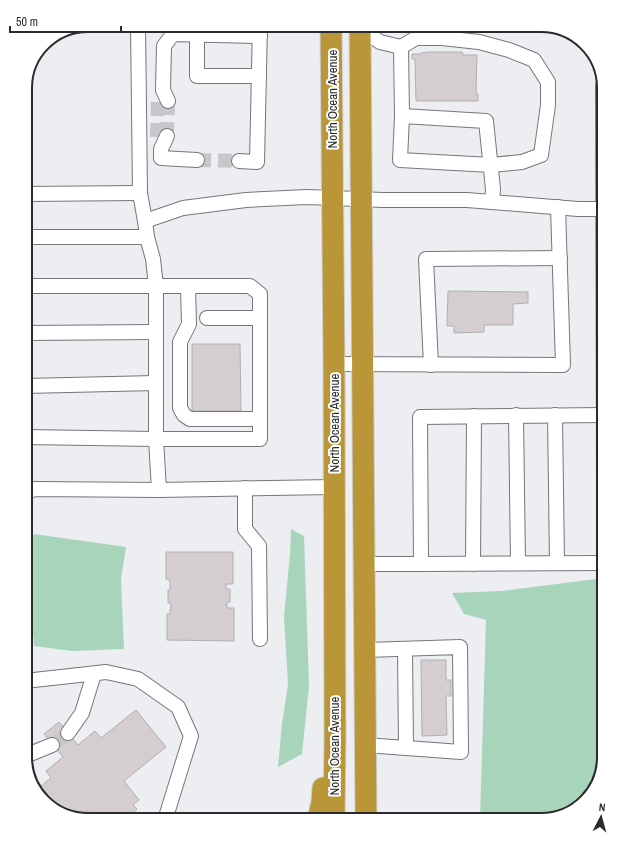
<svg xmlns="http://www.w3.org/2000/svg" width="629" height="845" font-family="'Archivo Narrow',sans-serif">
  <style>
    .green { fill: #a7d4bb }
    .building { fill: #d4ced0; stroke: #b3aeb0 }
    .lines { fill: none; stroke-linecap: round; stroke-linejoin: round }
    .minor-tunnel { stroke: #c5c7ca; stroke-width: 14; stroke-dasharray: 14 7; stroke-linecap: butt }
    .minor-casing { stroke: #74767a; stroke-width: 16 }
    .highway-casing { stroke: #ccc; stroke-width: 23 }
    .minor { stroke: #fff; stroke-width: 14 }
    .highway { stroke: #bb9639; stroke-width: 21 }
    .labels { text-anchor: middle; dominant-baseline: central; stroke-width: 4; stroke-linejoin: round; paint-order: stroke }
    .street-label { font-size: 13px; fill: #292a2b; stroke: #fff }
    .rim { fill: none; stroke: #292a2b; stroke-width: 2 }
  </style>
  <rect width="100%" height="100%" fill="#eceef2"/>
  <g class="green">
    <path d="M291 529 304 536 309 686 302 754 278 767 282 724 288 684 284 616 290 554Z"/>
    <path d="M34 534 126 547 121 579 124 649 72 651 34 646 26 547Z"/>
    <path d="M604 578V757L596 788 572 811 541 820H480L486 620 464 614 452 593 502 591Z"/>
  </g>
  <g class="building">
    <path d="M429 52H462L463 55H477L476 93 478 94V101H416L415 59H412V54H421V53Z"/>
    <path d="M448 291 528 292V303L513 304V325H484V332L454 333V326H447Z"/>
    <path d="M192 344H240L241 411H192Z"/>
    <path d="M166 552H233V584H226V589H230V602H227V608H234V641L167 640V614H170L171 603H168V590H170V580L166 579Z"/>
    <path d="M421 660H446V680H451V696H446L447 735 422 736Z"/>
    <path d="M136 710 166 747 124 781 139 800 133 805 137 809 129 816 132 819 96 820 88 810 78 818 57 811 36 790 51 778 46 771 63 757 44 734 59 722 78 745 95 731 101 738Z"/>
  </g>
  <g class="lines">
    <g class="minor-tunnel">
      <path d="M167 136 168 101"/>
      <path d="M157 137 158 100"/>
      <path d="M197 160 239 161"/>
      <path d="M52 745 68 733"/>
    </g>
    <defs>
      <g id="minor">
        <path d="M138 25 140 193 145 221"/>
        <path d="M360 28 380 42 401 47"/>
        <path d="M197 35V76H259"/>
        <path d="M416 38H442L479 42 509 50 534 60 548 82V105L541 155 522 162 491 165 400 160 402 116 401 47Z"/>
        <path d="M603 86 604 471"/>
        <path d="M168 101 163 90 164 46 173 34 260 36"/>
        <path d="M402 116 486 121 493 189 492 202"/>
        <path d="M167 136 161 149V158L197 160"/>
        <path d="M239 161 257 162 260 25"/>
        <path d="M25 194 140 193"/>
        <path d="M25 237H147"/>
        <path d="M188 286 189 324 180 342V408L184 415 190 419H260"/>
        <path d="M207 318H260"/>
        <path d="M25 333 156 332"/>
        <path d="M334 364 563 365 558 207"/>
        <path d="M431 365 426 259 560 258"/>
        <path d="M25 386 156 383"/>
        <path d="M516 415 518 563"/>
        <path d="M555 415 557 563"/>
        <path d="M25 437 156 439H260V294L250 286H25"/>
        <path d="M334 487 159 490 156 439V286L153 259 147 237 145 221 183 208 246 200 306 197 383 200H467L578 209H604"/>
        <path d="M245 488V529L259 546 260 639"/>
        <path d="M25 493 34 489 159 490"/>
        <path d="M604 563 421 564 420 417 604 415"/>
        <path d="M364 564H421"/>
        <path d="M473 564 474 416"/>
        <path d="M405 649 406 748"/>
        <path d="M365 650 460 647 461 752 365 745"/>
        <path d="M25 681 106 672 138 679 178 707 191 736 165 820"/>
        <path d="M68 733 82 713 94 674"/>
        <path d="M25 756 52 745"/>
      </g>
      <g id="highway">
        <path d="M331 25 334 364 335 739 334 820"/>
        <path d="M360 25 366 820"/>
        <path d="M318 820 322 802 323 788"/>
      </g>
    </defs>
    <use href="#minor" class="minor-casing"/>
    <use href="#highway" class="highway-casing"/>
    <use href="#minor" class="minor"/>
    <use href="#highway" class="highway"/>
  </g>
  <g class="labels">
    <g class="street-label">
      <text transform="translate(332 99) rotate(-90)">North Ocean Avenue</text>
      <text transform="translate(334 423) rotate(-90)">North Ocean Avenue</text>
      <text transform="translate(334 746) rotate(-90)">North Ocean Avenue</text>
    </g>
  </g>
  <path d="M0 0H629V845H0ZM88 32H541A56 56 0 0 1 597 88V757A56 56 0 0 1 541 813H88A56 56 0 0 1 32 757V88A56 56 0 0 1 88 32Z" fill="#fff" fill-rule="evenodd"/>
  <path class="rim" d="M88 32H541A56 56 0 0 1 597 88V757A56 56 0 0 1 541 813H88A56 56 0 0 1 32 757V88A56 56 0 0 1 88 32Z"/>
  <g transform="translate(601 817) rotate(6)" stroke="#ffffff" stroke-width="3" paint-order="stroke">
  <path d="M0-3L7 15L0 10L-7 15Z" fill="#292a2b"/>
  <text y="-6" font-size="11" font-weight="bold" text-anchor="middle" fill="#292a2b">N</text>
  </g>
  <path d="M10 26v6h111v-6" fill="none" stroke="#292a2b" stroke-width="2"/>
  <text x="16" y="26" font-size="12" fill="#292a2b" stroke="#ffffff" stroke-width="3" paint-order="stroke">50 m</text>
</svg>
